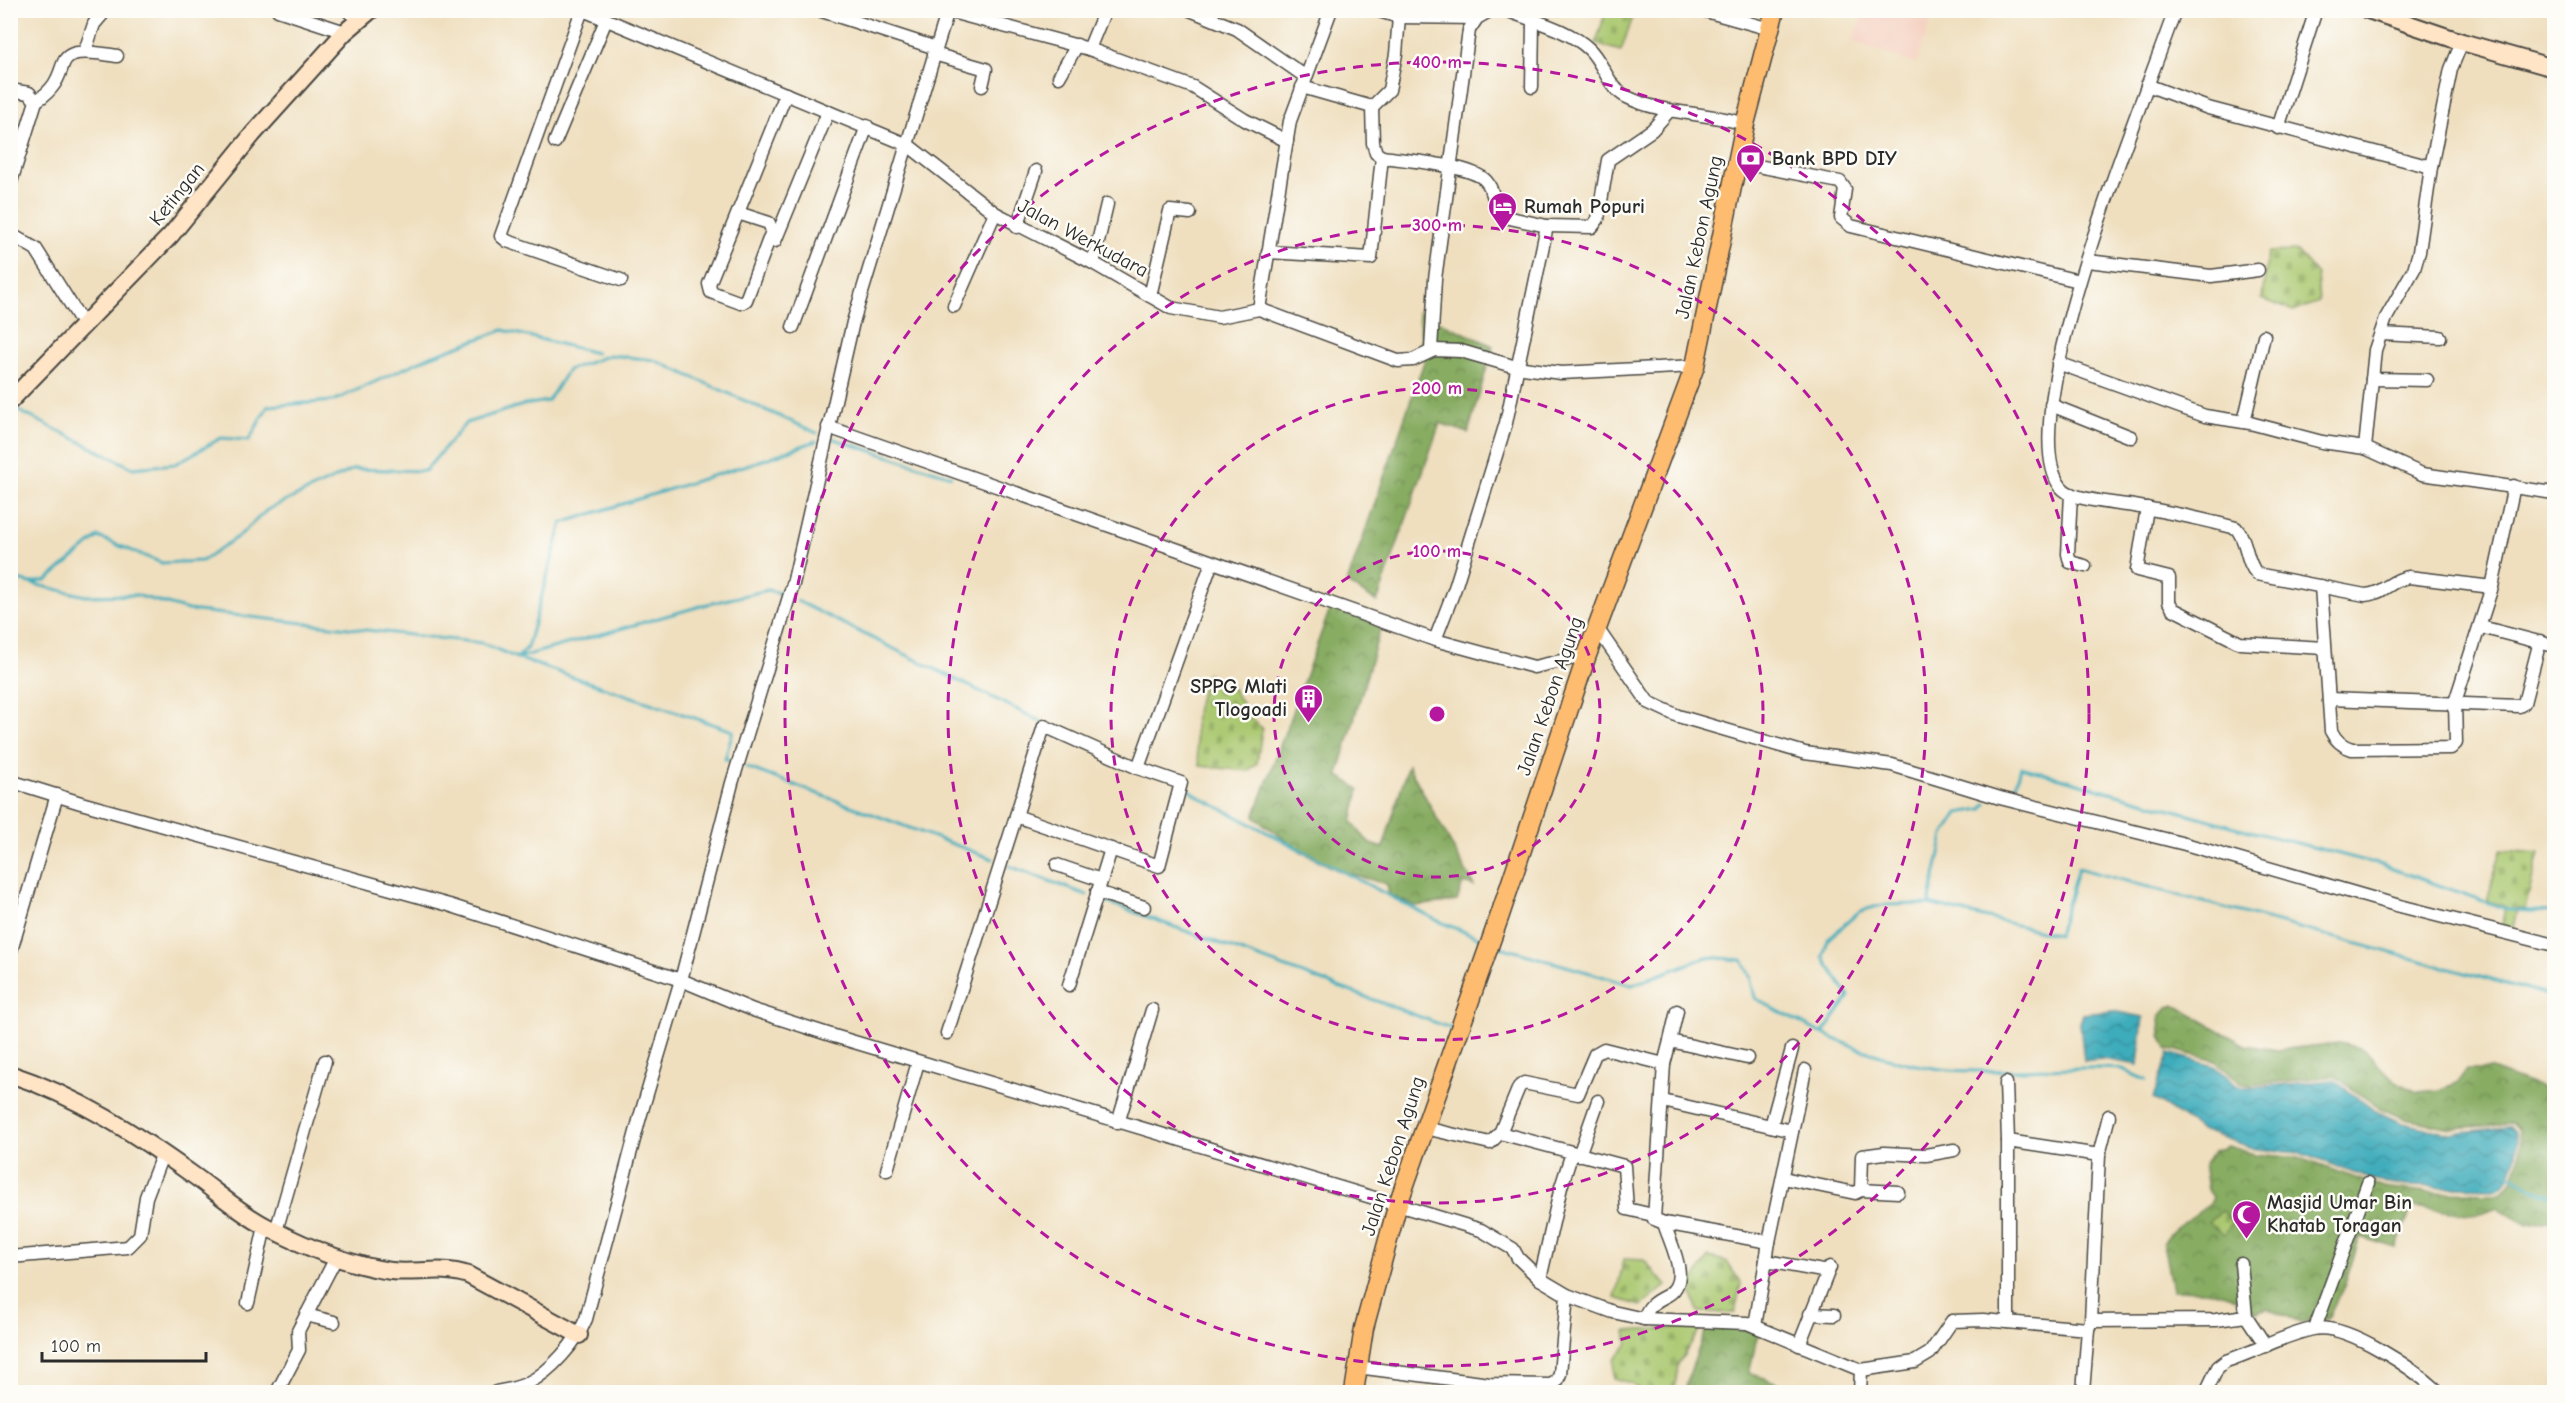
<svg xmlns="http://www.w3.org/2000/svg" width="2565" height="1403" font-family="'Comic Neue',sans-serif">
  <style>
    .built { fill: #f5d2c2 }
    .forest { fill: url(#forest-crowns); stroke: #596c46; stroke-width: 1.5 }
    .cemetery { fill: url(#cemetery-stones); stroke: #6a7a4d; stroke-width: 1.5 }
    .water { fill: url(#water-waves); stroke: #346c73; stroke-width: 1.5 }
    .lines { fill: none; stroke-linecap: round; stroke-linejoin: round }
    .stream { stroke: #3dacbb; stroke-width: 3 }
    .street-casing { stroke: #484641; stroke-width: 15 }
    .secondary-casing { stroke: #484641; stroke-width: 20 }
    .primary-casing { stroke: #484641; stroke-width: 21 }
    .street { stroke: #fff; stroke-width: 12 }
    .secondary { stroke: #ffe4c6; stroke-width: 16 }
    .primary { stroke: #febc70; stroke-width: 18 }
    .ring { fill: none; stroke: #b5179e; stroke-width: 3; stroke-dasharray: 10 8 }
    .labels { text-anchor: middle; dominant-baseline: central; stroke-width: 5; stroke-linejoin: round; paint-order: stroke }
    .poi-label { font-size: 20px; font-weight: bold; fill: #2b2b2b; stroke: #fdfcf7; text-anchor: start }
    .street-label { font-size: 20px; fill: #2b2b2b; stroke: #fdfcf7 }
    .centre { fill: #b5179e; stroke: #fdfcf7; stroke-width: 3 }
    .ring-label { font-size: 18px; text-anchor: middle; font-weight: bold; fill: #b5179e; stroke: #fdfcf7; stroke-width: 5; stroke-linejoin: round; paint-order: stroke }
  </style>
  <defs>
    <pattern id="forest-crowns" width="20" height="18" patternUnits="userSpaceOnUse" patternTransform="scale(1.5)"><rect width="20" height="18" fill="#87ac62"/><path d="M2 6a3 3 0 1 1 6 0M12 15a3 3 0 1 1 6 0" fill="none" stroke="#6f8c51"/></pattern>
    <pattern id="cemetery-stones" width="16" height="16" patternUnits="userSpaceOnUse" patternTransform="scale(1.5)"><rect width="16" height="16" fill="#aac86f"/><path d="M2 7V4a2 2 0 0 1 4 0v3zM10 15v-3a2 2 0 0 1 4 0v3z" fill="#92ac60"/></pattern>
    <pattern id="water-waves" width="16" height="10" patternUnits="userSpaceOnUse" patternTransform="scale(1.5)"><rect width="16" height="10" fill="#3dacbb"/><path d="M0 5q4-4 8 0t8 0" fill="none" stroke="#338c98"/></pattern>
  </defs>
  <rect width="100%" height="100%" fill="#fdfcf7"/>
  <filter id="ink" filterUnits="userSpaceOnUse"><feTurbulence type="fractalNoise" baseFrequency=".0167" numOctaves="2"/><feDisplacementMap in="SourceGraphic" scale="12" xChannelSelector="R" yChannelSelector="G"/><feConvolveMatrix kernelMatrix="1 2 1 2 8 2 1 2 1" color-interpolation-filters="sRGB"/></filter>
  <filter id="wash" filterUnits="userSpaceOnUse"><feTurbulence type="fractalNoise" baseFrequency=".008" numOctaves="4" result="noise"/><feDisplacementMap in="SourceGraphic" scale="24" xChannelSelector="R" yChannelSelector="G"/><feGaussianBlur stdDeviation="1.35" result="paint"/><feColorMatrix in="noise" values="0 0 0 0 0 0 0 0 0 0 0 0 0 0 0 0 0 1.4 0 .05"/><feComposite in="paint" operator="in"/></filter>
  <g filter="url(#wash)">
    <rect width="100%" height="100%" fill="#efdfbf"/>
    <path class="built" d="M1864 11H1934L1916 64 1853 42Z"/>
    <g class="forest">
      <path d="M1418 312 1493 346 1468 433 1440 423 1377 602 1347 583 1424 362Z"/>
      <path d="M1331 606 1381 626 1338 775 1359 789 1352 822 1369 843 1383 848 1408 765 1474 886 1463 883 1457 901 1415 906 1389 895 1387 884 1339 871 1302 852 1254 817Z"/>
      <path d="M2175 1005 2245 1045 2277 1050 2339 1043 2363 1049 2392 1079 2417 1092 2439 1090 2457 1083 2467 1069H2491L2554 1092V1220L2527 1225 2498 1208 2477 1215 2412 1207 2396 1248 2360 1237 2345 1284 2328 1318 2300 1322 2268 1308 2256 1312C2229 1289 2206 1291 2172 1290L2163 1243 2176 1228 2210 1204 2213 1197 2208 1190 2204 1164 2214 1151 2228 1146 2255 1154 2299 1158 2381 1187 2427 1192 2497 1193C2518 1188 2523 1147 2519 1129L2511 1124 2452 1128 2405 1119 2378 1107 2334 1076 2250 1085 2240 1083 2216 1061 2167 1048 2161 1035 2160 1016 2168 1007Z"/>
      <path d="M1707 1326 1743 1327 1758 1334 1749 1373 1804 1392H1685L1689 1375Z"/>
    </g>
    <g class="cemetery">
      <path d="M1606 10 1635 11 1621 51 1596 44Z"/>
      <path d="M2297 251 2317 275 2319 302 2293 311 2262 299 2268 252Z"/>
      <path d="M1207 674 1230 684 1249 715 1262 729 1257 763 1248 771 1200 766C1191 731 1194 708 1207 674Z"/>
      <path d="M2501 850 2539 853 2525 909H2517L2513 928 2502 925 2505 906 2487 901Z"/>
      <path d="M2222 1210 2232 1221 2225 1235 2208 1223Z"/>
      <path d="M1708 1257 1726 1261 1741 1283 1735 1313 1698 1312 1690 1287Z"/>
      <path d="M1624 1259 1644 1260 1666 1286 1641 1306 1615 1298Z"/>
      <path d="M1702 1326 1678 1364 1674 1392H1643L1633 1384 1613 1378 1614 1360 1628 1344 1626 1331Z"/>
    </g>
    <g class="water">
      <path d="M2113 1011 2143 1017 2138 1065 2102 1059 2084 1061 2080 1023 2083 1014Z"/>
      <path d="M2169 1053 2217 1067 2236 1085 2244 1088 2334 1080 2374 1110 2402 1123 2451 1133 2509 1127 2516 1132C2519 1148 2514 1181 2498 1188L2407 1186 2376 1181 2300 1153 2256 1149 2201 1130 2153 1098Z"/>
    </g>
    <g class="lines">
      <g class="stream">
        <path d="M13 408 133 468 175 464 221 438 249 440 268 406 333 401 431 356 503 330 596 353"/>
        <path d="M831 438 951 476"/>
        <path d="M10 578 30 583 47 580 98 537 162 563 202 561 240 535 267 510 354 469 425 471 466 423 523 405 548 401 568 370 610 355 654 360 817 433"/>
        <path d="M33 584 86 596 136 595 188 610 482 643 517 658 708 604 768 590 786 595"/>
        <path d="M797 601 1042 722"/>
        <path d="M730 760 725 759 733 731 517 658 527 648 562 523 766 459 816 441"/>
        <path d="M746 767 993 859"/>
        <path d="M1185 786 1201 798 1436 920 1484 940"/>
        <path d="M1996 788 2014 792 2021 767 2246 830 2382 865 2509 910 2554 912"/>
        <path d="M1009 866 1087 895"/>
        <path d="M1104 901 1453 1029"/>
        <path d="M1929 904 2058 935 2078 868 2554 997"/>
        <path d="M1497 946 1632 985 1707 957 1742 960 1750 976 1755 998C1816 1033 1880 1064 1951 1070 2007 1074 2064 1065 2120 1069L2146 1080"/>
        <path d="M1823 1033 1849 997 1823 957 1828 939 1860 911 1882 905 1929 904 1944 835 1958 813 1982 809 1986 803"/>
        <path d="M2510 1175 2533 1189 2554 1196"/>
      </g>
    </g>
  </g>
  <g filter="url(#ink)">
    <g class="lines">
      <defs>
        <g id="street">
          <path d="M278 10 345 32"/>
          <path d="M347 10 360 21"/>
          <path d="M582 10 501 236 507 241 621 280"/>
          <path d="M583 10 908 145 995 213 1093 263 1171 308 1219 317 1259 309"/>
          <path d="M819 10 936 48"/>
          <path d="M1190 10 1237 29 1306 77"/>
          <path d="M1376 10 1399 17 1477 18"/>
          <path d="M1506 10C1533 21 1568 29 1589 49 1603 62 1608 87 1625 96 1663 116 1705 111 1745 124"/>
          <path d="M1702 10 1770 29"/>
          <path d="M2175 10C2148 91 2008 422 2061 487 2064 491 2071 495 2076 496 2095 502 2115 503 2134 506 2168 512 2203 519 2236 528 2248 541 2245 561 2257 574L2365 595C2384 594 2391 579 2409 577L2492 587 2514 486"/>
          <path d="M948 11 1089 49 1193 87 1245 120 1287 141"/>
          <path d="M1089 49 1105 10"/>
          <path d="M85 51 94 24 106 10"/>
          <path d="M934 54 986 69 982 86"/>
          <path d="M1059 77 1077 45"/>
          <path d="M2147 85 2208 108 2431 167"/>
          <path d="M1302 87 1372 107 1373 143 1376 153 1382 157C1404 160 1472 165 1486 181 1496 192 1492 208 1505 217L1547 226 1592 227 1598 219 1608 160 1652 130 1669 111"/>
          <path d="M1532 87 1533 21"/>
          <path d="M10 90 29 93 36 101 10 185"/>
          <path d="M36 101C82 72 37 42 117 56"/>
          <path d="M1372 107 1389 90 1396 54 1399 17"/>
          <path d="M2278 128 2316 10"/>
          <path d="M555 142 606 20"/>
          <path d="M1737 162 1840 182 1845 189 1841 218 1851 226 2079 281"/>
          <path d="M738 213 769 223 772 231 746 300 741 303 711 292 709 284 786 94"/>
          <path d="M1017 227 1036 171"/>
          <path d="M10 234 36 249 85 327"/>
          <path d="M775 241 828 112"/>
          <path d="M1268 252 1371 258 1382 157"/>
          <path d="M2088 261 2211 276 2258 270"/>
          <path d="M1093 263 1107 204"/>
          <path d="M1150 296 1170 211 1190 213"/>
          <path d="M954 306 995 213"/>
          <path d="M1259 309 1398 361 1413 360 1434 350 1461 351 1516 367 1561 373 1695 366"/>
          <path d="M1259 309 1290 121 1331 10"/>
          <path d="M793 327 867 126"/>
          <path d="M2381 334 2440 337"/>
          <path d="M1431 350 1435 279 1469 30 1477 18 1491 10"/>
          <path d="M2058 363 2205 416 2250 423 2322 442 2365 448 2422 474 2554 493"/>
          <path d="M2372 379 2427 380"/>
          <path d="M2051 405 2131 437"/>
          <path d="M2244 422 2264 336"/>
          <path d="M828 427 1435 640 1534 667 1587 655"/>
          <path d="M2365 448 2375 350 2386 318 2414 269 2419 252 2431 167 2451 69 2462 42"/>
          <path d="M2071 494 2068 554 2070 562 2085 566"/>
          <path d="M2147 508 2137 570 2169 578V602L2173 609 2240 643 2324 648"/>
          <path d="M2321 586 2331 731C2336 741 2342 746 2352 749L2451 748 2456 743 2455 702 2492 587"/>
          <path d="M2481 627 2554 646"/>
          <path d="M1597 628 1648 702 1678 716 1805 753 1892 765 2000 798 2185 844 2396 905 2554 945"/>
          <path d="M1435 640 1455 588 1506 423 1547 226"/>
          <path d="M2329 699 2519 706 2524 703 2540 641"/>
          <path d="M1044 726 1138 768 1181 783 1159 866 1016 816Z"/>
          <path d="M1138 768 1212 562"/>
          <path d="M10 781 81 803 449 905 681 980 753 1010 834 1036 1481 1230 1513 1249 1518 1258 1540 1279 1567 1295 1613 1312 1644 1319 1747 1323 1861 1370 1915 1362 1930 1353 1952 1321 1983 1320 2088 1329"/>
          <path d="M1057 865 1101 880"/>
          <path d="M1097 892 1144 907"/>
          <path d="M10 954 57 795"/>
          <path d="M1069 985 1111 849"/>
          <path d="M947 1033 1016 816"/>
          <path d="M1670 1041 1677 1011"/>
          <path d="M1664 1064 1670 1041 1747 1058"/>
          <path d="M2006 1083 2008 1141"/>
          <path d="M1663 1101 1792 1131"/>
          <path d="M1118 1123 1152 1010"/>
          <path d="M1771 1126 1792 1049"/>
          <path d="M1425 1128 1490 1143 1500 1133 1519 1087 1524 1083 1578 1094 1595 1054 1604 1049 1664 1064 1654 1219 1664 1223 1769 1242 1755 1326"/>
          <path d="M1500 1133 1624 1166 1627 1209 1653 1215"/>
          <path d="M1579 1155 1598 1101"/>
          <path d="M2099 1155 2109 1116"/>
          <path d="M887 1170 918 1062"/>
          <path d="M1783 1178 1855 1193 1861 1190 1862 1156 1884 1153 1926 1155 1954 1150"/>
          <path d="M1861 1190 1898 1192"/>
          <path d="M276 1231 325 1061"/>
          <path d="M1769 1242 1805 1070"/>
          <path d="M10 1257 128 1247 140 1235 146 1197 163 1153"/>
          <path d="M1766 1261 1828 1272"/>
          <path d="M2241 1264 2246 1316 2266 1346"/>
          <path d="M1540 1279 1561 1187 1572 1153"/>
          <path d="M248 1303 265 1226"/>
          <path d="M1810 1314 1834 1315"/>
          <path d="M306 1315 334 1322"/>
          <path d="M1644 1319C1648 1306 1654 1302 1666 1296 1693 1282 1670 1244 1664 1223"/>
          <path d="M2091 1321 2216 1320 2246 1316"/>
          <path d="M2008 1322V1141L2099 1155 2091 1321 2088 1329 2083 1392"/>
          <path d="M2315 1328 2368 1183"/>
          <path d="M1799 1345 1830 1267"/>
          <path d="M1357 1367 1490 1384 1551 1385 1557 1381 1560 1374 1567 1295"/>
          <path d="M277 1392 299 1350 298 1331 337 1256"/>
          <path d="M496 1392C506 1390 519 1388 528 1383 551 1371 576 1343 586 1319L640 1117 681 980 732 783 793 584 853 322 948 10"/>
          <path d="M1860 1392 1861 1370"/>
          <path d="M2206 1392 2218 1367 2226 1361C2255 1352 2283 1335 2313 1329 2347 1322 2415 1370 2439 1392"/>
        </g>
        <g id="secondary">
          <path d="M2368 10 2462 42 2554 68"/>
          <path d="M10 401 171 235 253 134 345 32 371 10"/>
          <path d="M10 1074C77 1096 136 1134 193 1175 217 1192 241 1214 267 1227 304 1246 350 1266 391 1271 417 1274 442 1266 468 1275L579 1335"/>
        </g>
        <path id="primary" d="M1354 1392 1364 1328 1397 1207 1500 915 1587 655 1695 366 1745 124 1775 10"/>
      </defs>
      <use href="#street" class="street-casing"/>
      <use href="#secondary" class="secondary-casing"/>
      <use href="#primary" class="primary-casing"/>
      <use href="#street" class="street"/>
      <use href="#secondary" class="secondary"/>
      <use href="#primary" class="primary"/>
    </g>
  </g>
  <g class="ring">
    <circle cx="1437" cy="714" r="163"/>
    <circle cx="1437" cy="714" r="326"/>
    <circle cx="1437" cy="714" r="489"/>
    <circle cx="1437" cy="714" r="652"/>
  </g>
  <defs>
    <symbol id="bank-pin" viewBox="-11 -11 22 30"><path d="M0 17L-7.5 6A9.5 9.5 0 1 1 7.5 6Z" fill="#b5179e" stroke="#fdfcf7"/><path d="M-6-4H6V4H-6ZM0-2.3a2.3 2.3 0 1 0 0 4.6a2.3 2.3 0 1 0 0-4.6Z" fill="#fff"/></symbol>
    <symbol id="hotel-pin" viewBox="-11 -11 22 30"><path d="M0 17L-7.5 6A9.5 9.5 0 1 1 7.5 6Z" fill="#b5179e" stroke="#fdfcf7"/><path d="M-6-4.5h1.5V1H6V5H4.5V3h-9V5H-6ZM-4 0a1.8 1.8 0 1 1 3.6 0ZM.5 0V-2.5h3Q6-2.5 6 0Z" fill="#fff"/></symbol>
    <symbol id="building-pin" viewBox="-11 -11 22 30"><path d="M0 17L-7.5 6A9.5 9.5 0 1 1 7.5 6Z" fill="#b5179e" stroke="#fdfcf7"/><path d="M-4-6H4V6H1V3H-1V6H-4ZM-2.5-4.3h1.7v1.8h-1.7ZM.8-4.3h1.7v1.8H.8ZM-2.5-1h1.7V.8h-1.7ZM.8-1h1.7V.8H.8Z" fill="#fff"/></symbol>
    <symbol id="mosque-pin" viewBox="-11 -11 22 30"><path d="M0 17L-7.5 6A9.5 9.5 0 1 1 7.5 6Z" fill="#b5179e" stroke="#fdfcf7"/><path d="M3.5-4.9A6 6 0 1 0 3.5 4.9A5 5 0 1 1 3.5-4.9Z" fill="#fff"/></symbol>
  </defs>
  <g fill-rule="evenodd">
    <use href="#bank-pin" x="1734" y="142" width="33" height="45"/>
    <use href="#hotel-pin" x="1486" y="190" width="33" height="45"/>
    <use href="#building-pin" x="1292" y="682" width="33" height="45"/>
    <use href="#mosque-pin" x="2230" y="1198" width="33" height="45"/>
  </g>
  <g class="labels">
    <g class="poi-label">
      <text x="1772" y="158">Bank BPD DIY</text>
      <text x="1524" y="206">Rumah Popuri</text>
      <text x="1287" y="686" text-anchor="end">SPPG Mlati<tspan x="1287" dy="23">Tlogoadi</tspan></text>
      <text x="2267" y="1202">Masjid Umar Bin<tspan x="2267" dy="23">Khatab Toragan</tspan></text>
    </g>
    <g class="street-label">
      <text transform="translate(177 194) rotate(-51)">Ketingan</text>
      <text transform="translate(1699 237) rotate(-78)">Jalan Kebon Agung</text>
      <text transform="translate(1083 238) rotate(28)">Jalan Werkudara</text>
      <text transform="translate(1550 696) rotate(-71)">Jalan Kebon Agung</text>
      <text transform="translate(1393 1156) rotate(-72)">Jalan Kebon Agung</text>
    </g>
  </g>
  <circle cx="1437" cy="714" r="9" class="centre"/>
  <g class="ring-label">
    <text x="1437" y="68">400 m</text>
    <text x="1437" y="231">300 m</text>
    <text x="1437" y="394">200 m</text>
    <text x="1437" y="557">100 m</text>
  </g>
  <rect width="2565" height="1403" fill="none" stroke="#fdfcf7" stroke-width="36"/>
  <path d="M42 1352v9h164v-9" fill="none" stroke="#2b2b2b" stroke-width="3"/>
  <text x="51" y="1352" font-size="18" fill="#2b2b2b" stroke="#fdfcf7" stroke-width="4.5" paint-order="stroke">100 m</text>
</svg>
